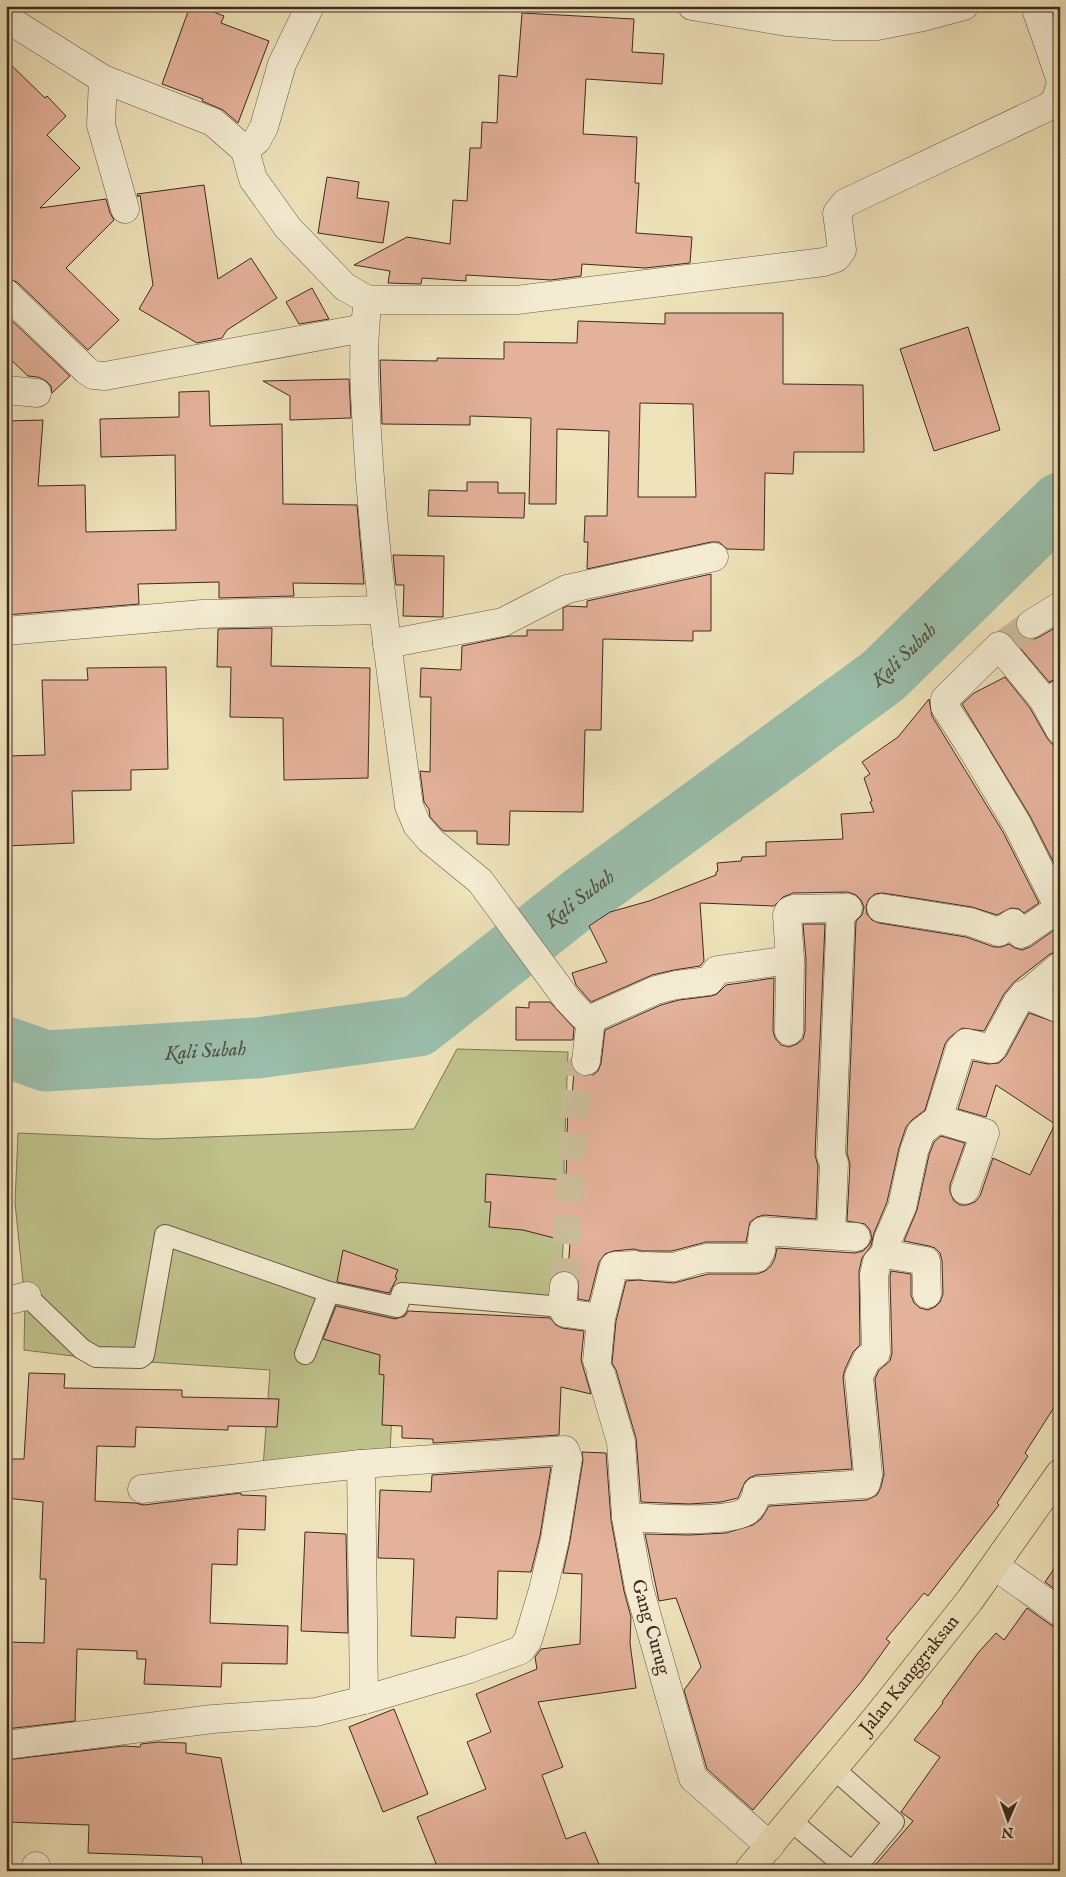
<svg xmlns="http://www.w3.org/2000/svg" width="1066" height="1877" font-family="'IM FELL English',serif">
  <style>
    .green { fill: #bfc28b; stroke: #7e7656 }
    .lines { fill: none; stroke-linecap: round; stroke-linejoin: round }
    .river { stroke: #9abeab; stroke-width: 61 }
    .building { fill: #e4b19a; stroke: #3e2a20; fill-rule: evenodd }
    .street-tunnel { stroke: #cbbd9a; stroke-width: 28; stroke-dasharray: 28 14; stroke-linecap: butt }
    .lane-casing { stroke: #6a5846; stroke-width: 22 }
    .street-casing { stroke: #6a5846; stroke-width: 29 }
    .highway-casing { stroke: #3e2a20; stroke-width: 29 }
    .lane { stroke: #f4ecd2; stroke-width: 20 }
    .street { stroke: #f4ecd2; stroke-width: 28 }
    .highway { stroke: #eee2b9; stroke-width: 28 }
    .labels { text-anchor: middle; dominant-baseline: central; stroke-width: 4; stroke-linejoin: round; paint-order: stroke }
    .street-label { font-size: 19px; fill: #3e2a20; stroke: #f4ecd2 }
    .water-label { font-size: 20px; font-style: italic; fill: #554f43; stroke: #f4ecd2 }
  </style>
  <rect width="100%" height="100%" fill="#eee2b9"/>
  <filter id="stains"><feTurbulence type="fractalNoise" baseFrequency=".004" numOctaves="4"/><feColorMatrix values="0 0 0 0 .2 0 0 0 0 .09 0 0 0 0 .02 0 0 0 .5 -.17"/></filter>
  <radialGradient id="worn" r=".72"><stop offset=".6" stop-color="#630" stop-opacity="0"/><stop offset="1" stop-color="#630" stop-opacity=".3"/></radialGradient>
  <path class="green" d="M457 1049 568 1052 564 1164 565 1213 560 1300 399 1288 390 1451 263 1468 270 1370 89 1358 24 1350 25 1301 15 1203 18 1133 155 1139 414 1129Z"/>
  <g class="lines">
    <path class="river" id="s1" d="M6 1047 46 1061 257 1048 418 1026 584 895 883 676 1060 503"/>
  </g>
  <g class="building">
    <path d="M190 6H198L224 16 221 23 269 41 238 123 223 110 202 101 203 99 162 84Z"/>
    <path d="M522 13 634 19 632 52 664 54 662 84 586 79 583 134 637 137 635 183H639L636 233 692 237 690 263 645 268 582 264 581 276 551 280 466 275V281L422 278 421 284 388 283 390 271 354 265 407 237 450 244 453 200 467 201 470 148H481L482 122 497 123 499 75 517 77Z"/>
    <path d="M6 60 45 98 47 96 66 116 47 135 80 168 40 208 106 199 110 213 114 220 66 268 119 320 88 350 17 282 6 278Z"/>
    <path d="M327 177 359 182 357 198 389 202 383 243 318 233Z"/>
    <path d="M204 185 218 279 251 258 277 298 227 330 222 338 197 343 139 309 153 285 140 195 138 197 137 194Z"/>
    <path d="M312 288 329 319 299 324 286 302Z"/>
    <path d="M665 313H783V384L863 385 864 452H794L793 474 765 473 764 550 727 549 719 542H711L587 569 588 542H584L585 516H607L609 431 557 429 556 504H529L531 418 470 416V425L382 424 380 360 437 361V358L504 359V342L577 343 578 321 665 324ZM640 403 693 404 696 497H638Z"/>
    <path d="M6 315 70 376 52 393 51 386 46 381 38 377 28 376 6 355Z"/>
    <path d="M968 327 1000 430 934 451 900 349Z"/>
    <path d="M349 379 351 418 290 420V396L263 381Z"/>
    <path d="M209 391 210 426 282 424 283 504 357 505 364 584 293 583 294 596 219 598V582L138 584 139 604 6 615V421L43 420 38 486 85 485 86 532 176 530 175 455 101 457 100 419 179 417V392Z"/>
    <path d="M467 482H498V493H525L524 518 428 516 429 490 467 491Z"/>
    <path d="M393 555 444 556 443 617 403 616 404 585H396Z"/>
    <path d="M711 574V631H693V641L603 639 601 730H585L583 812 510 811 509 845 477 844V831H444L441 829 430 817 429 809 424 802 420 771 430 772 431 697H420L421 668 461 670 462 646 510 636H527V630H563V608L567 606 587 607V601Z"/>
    <path d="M1060 625V677L1049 682 1009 635 1017 630 1023 637 1032 640 1039 637Z"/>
    <path d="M272 628 271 666 370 668 368 778 284 780 283 718 230 717 231 667H217L218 629Z"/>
    <path d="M166 667 168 769 131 770V790L72 791 74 843 6 846V756L45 755 42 680H88L87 668Z"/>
    <path d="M1005 677 1030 708 1047 738 1052 744 1060 746V875L1030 816 962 704 974 693Z"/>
    <path d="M929 699 932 716 1003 832 1039 903 1024 913 1019 909 1011 908 997 915 972 907 883 893 875 894 869 899 866 906 867 914 872 920 879 923 966 937 994 947H1001L1009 944 1015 948 1022 950 1030 947 1060 926V951L1050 954 1014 982 1004 994 984 1031 962 1028 949 1038 945 1044 925 1110 912 1120 906 1127 899 1148 887 1202 874 1233 871 1246 862 1258 859 1271 860 1345 853 1352 845 1369 843 1377 852 1469 756 1475 749 1478 745 1482 738 1498 721 1502 689 1504 641 1502 636 1438 616 1370 612 1363 616 1321 626 1281 638 1280 674 1283 708 1274H757L765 1271 771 1266 775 1258 777 1248 855 1253 863 1251 869 1245 872 1238 870 1230 865 1224 847 1221 850 1164 847 1153 856 921 862 915 864 907 861 900 856 895 848 892 793 893 783 897 774 906 700 903 704 961 700 966 674 970 652 975 591 1002 576 985 572 973 607 962 589 926 610 912 649 901 716 875V872L718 871 717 863 741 861 742 857 766 856V842L843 839 841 814 874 812 870 802 872 801 864 778 870 774 862 762 898 737Z"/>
    <path d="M803 924H825L815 1155 818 1166 816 1219 764 1215 757 1217 750 1222 746 1242H706L672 1251H642L634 1249 613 1251 605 1254 599 1262 589 1301 578 1299V1280L573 1274 568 1271 570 1242 523 1230 489 1227 491 1202H485L486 1174 566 1180 568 1096 572 1097 574 1070 577 1074 584 1076 593 1075 598 1071 601 1063 605 1030 661 1005 679 1000 711 996 717 994 726 985 774 978 773 1031 775 1038 781 1045 789 1047 797 1044 803 1039 805 1031 806 960Z"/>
    <path d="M529 1002H550L574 1028 573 1040H516V1007L529 1008Z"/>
    <path d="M1029 1013 1060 1024V1398L1025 1453 1028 1456 997 1503 999 1505 928 1596 924 1593 886 1639 890 1642 861 1682 753 1810 707 1769 684 1690 701 1667 676 1598 659 1601 645 1534 689 1535 726 1533 753 1525 761 1519 769 1506 867 1500 877 1495 881 1487 884 1474 875 1379 879 1370 890 1361 892 1353 890 1277 891 1271 911 1274V1295L914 1303 920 1308 928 1310 935 1307 940 1302 943 1294 942 1261 940 1253 935 1248 929 1246 904 1241 917 1210 929 1155 934 1142 941 1136 965 1143 950 1185V1192L954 1201 960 1205H967L975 1202 980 1196 993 1158 1030 1175 1055 1124 996 1085 986 1117 958 1109 973 1061 988 1064 999 1063 1006 1056Z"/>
    <path d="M343 1250 398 1270 395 1277 397 1278 389 1293 337 1282Z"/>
    <path d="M336 1306 395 1319 405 1316 408 1311 550 1318 556 1325 562 1328 584 1331 581 1360 591 1394 561 1387 559 1435 433 1443V1439L402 1438V1426L382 1425 384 1375 379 1374 380 1355 323 1339Z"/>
    <path d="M29 1373 65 1374 64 1388 182 1390V1397L279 1399 277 1427 228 1426V1430L136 1427 135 1447 97 1446 95 1501 135 1503 144 1505 241 1493V1495L266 1496 265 1530 238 1529 237 1565 212 1564 210 1623 288 1626 287 1664 222 1663 221 1687 144 1684 146 1659H137V1651L77 1649 75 1721 6 1729V1642L44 1643 46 1579H40L43 1502 6 1498V1459H24Z"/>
    <path d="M582 1452 606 1453 611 1520 624 1591 631 1617 630 1643 636 1688 538 1702 563 1767 542 1775 566 1839 585 1832 602 1871H439L417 1817 486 1789 467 1742 491 1732 476 1694 537 1669 535 1657 541 1649 580 1644 582 1574 563 1573 570 1541 583 1460Z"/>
    <path d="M551 1467 540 1536 531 1572 498 1571 497 1619 456 1617 455 1638 411 1636 414 1559 378 1558 380 1490 431 1492 432 1475Z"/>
    <path d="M305 1532 346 1534 348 1633 301 1631Z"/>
    <path d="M1060 1560V1593L1045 1582Z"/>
    <path d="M1027 1608 1051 1625 1060 1627V1871H870L913 1821 901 1812 940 1757 914 1740 943 1703 942 1702 978 1653 996 1633 1004 1640Z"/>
    <path d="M394 1709 428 1794 383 1812 349 1727Z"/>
    <path d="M158 1742 186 1743V1753L221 1758 243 1871H203L202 1857 88 1853 89 1825 6 1822V1760L123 1746 140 1747 141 1744Z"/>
  </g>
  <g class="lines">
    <g class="street-tunnel">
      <path d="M1006 642 1031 624"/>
      <path d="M564 1286 577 1072 586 1061"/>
    </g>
    <defs>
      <g id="lane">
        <path d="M1043 699 1060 689"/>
        <path d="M329 1292 397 1307 402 1293 562 1307"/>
        <path d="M27 1296 82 1349 96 1357 140 1358 144 1355 165 1235 329 1292 305 1354"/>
        <path d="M834 1769 894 1822 853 1871"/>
        <path d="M791 1821 851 1871"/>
      </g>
      <g id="street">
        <path d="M692 6 787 22 835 26H877L923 17 964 6"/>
        <path d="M1035 6 1060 78"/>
        <path d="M6 18 103 79 213 122 245 150 253 179 288 228 345 287 368 300H517L824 262 836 258 842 250 837 213 845 203 1050 106 1056 99 1060 86"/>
        <path d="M103 79 101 125 125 209"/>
        <path d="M245 150 257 140 264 127 282 64 310 6"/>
        <path d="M6 293 86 370 93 375 105 376 364 328"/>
        <path d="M368 300C361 349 365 398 368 448 375 568 393 687 409 806L417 825 430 840 480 881 567 999 583 1016 591 1019 586 1061"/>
        <path d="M6 390 37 393"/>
        <path d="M1031 624 1060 606"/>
        <path d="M6 631 202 614 382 610"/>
        <path d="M387 644 503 622 567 589 714 557"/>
        <path d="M881 908 970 922 999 932 1013 923 1021 934 1059 908 1060 910"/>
        <path d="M1059 908 1017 824 969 744 945 707V699L999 646 1043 699 1060 730"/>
        <path d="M1024 994 1060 1009"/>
        <path d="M591 1019 656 990 676 985 709 981 717 970 790 960 787 915 789 911 794 909 848 908"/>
        <path d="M789 1031 790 960"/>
        <path d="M938 1119 960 1049 966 1043 992 1049 1018 1001 1060 966"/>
        <path d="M831 1235 834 1163 831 1156 841 908"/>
        <path d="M694 1261 706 1258H757L761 1251 763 1231 856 1237"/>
        <path d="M645 1266 674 1267 688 1263"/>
        <path d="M564 1286 562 1307 565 1313 601 1318"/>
        <path d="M927 1294 926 1261 885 1254 888 1239 902 1207 914 1151 921 1132 938 1119 985 1133 965 1190"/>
        <path d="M6 1301 27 1296"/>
        <path d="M597 1361 601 1318 614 1266 635 1265"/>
        <path id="s2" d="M601 1374 621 1442 626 1517 639 1588 693 1778 770 1846"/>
        <path d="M361 1464 364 1700"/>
        <path d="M626 1517C654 1518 725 1524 747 1511 753 1506 756 1498 757 1491L866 1484 868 1475 859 1376 867 1359 876 1353 874 1275 877 1262 885 1254"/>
        <path d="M995 1566 1060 1612"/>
        <path d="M6 1745 213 1719 316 1712 364 1700 469 1669 521 1650 528 1640 543 1590 555 1539 568 1458 565 1450 361 1464 142 1489"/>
        <path d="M36 1871V1866"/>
      </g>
      <g id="highway">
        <path id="s3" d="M748 1871 876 1718 970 1600 1060 1473"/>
      </g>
    </defs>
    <use href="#lane" class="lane-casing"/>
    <use href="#street" class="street-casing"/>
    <use href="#highway" class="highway-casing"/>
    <use href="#lane" class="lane"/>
    <use href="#street" class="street"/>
    <use href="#highway" class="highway"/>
  </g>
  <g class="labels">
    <g class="street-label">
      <text stroke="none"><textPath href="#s2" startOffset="259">Gang Curug</textPath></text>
      <text stroke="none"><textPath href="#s3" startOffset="254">Jalan Kanggraksan</textPath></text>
    </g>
    <g class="water-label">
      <text stroke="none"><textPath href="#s1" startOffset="1028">Kali Subah</textPath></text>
      <text stroke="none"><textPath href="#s1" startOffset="622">Kali Subah</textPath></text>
      <text stroke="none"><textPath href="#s1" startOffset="202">Kali Subah</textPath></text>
    </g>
  </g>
  <rect width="1066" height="1877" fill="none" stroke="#eee2b9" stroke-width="25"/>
  <rect x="8" y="8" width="1051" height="1862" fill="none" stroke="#3e2a20" stroke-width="2.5"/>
  <rect x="12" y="12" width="1041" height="1852" fill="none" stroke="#3e2a20"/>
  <g transform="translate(1008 1820) rotate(182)" stroke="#f4ecd2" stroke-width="4" paint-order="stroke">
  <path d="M0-4L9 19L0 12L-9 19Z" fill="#3e2a20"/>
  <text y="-8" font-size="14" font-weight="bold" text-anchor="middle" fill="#3e2a20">N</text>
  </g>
  <rect width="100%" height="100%" filter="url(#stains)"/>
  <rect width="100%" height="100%" fill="url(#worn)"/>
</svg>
